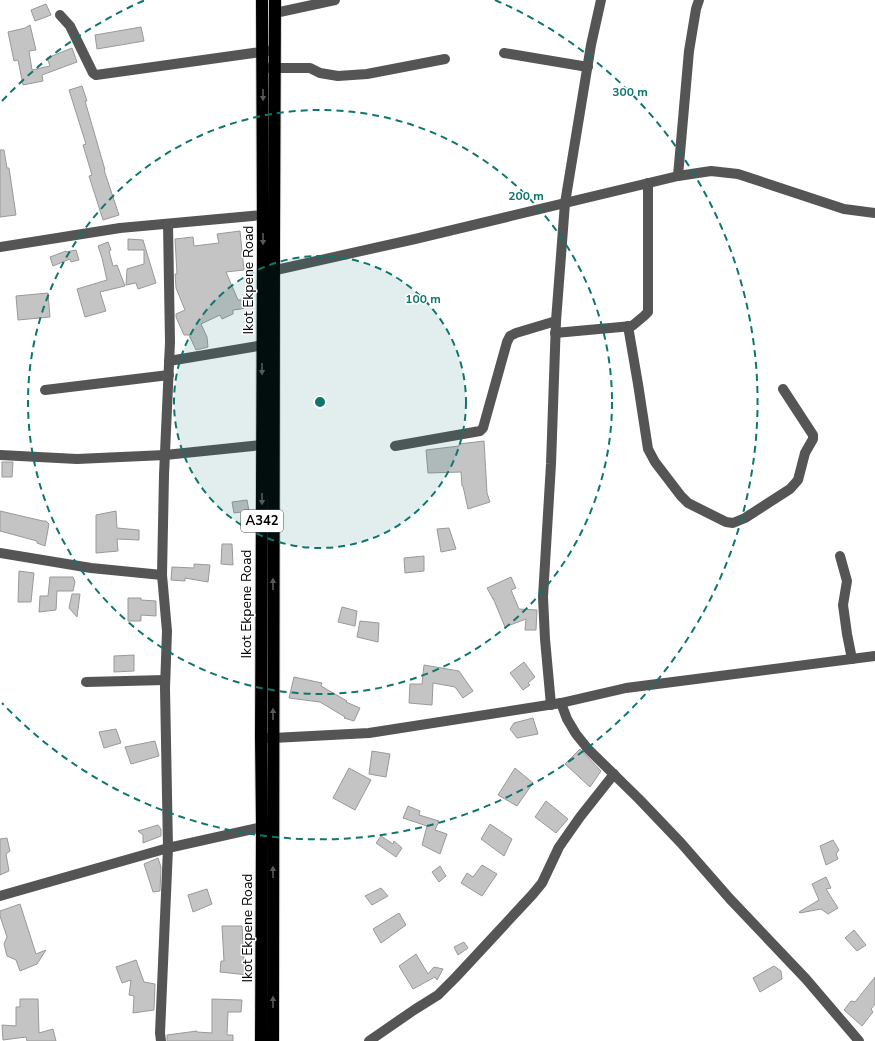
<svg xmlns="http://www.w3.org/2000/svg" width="875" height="1041" font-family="'Nunito Sans',sans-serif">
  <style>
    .building { fill: #c4c4c4; stroke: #999 }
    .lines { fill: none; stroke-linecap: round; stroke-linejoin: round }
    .highway-casing { stroke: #dbdbdb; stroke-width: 14 }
    .minor { stroke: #555; stroke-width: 10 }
    .highway { stroke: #000; stroke-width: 12 }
    .oneway { fill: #595959 }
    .ring { fill: none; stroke: #0f766e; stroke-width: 2; stroke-dasharray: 7 5 }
    .labels { text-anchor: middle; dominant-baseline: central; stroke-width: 3; stroke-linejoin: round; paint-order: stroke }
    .shield { fill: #fff; stroke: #4c4c4c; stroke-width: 1 }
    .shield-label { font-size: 13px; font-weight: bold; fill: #000 }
    .street-label { font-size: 14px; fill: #000; stroke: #fff }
    .centre { fill: #0f766e; stroke: #fff; stroke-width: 2 }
    .ring-label { font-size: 12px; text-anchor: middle; font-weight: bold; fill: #0f766e; stroke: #fff; stroke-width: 3; stroke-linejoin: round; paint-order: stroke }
  </style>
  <rect width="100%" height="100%" fill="#fff"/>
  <g class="building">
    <path d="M46 4 51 15 35 21 31 10Z"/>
    <path d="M30 25 36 50 29 51 32 70 50 66 47 58 72 48 77 62 42 75 43 81 23 85 18 60 14 61 8 32 25 28Z"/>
    <path d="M141 27 144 41 97 49 95 35Z"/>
    <path d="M82 86 87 101H85L105 170H104L119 215 103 220 89 176 92 175 83 145 86 144 69 90Z"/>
    <path d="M0 150H4L7 168H9L16 215 0 217Z"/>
    <path d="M240 231 244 270 226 272 238 300H243L244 308 241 309 233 310V314L222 319 220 315 201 324 207 337 208 347 196 350 189 335H184L176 317V314L185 310 176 288 175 274H177L175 239 193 237 194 246 219 243 217 234Z"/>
    <path d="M128 239 143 240 156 283 138 289 136 283 126 285 127 269 144 264V250H128Z"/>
    <path d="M108 242 111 250 109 251 113 266 117 265 125 286 100 292 106 311 85 317 77 289 107 280 102 258 98 246Z"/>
    <path d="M76 250 79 260 71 262 70 259 53 266 50 257 66 251V252Z"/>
    <path d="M48 293 50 317 18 320 16 296Z"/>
    <path d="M484 441 487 493 490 502 468 509 463 486H462L461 472 428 473 426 450 459 446V444Z"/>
    <path d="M2 462H13L12 477H2Z"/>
    <path d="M247 500 249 511 234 513 232 502Z"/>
    <path d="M0 511 43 521H46L49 524 45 546 37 543V541L0 531Z"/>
    <path d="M116 511 117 528 139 530V540L117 539 118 551 96 553V515Z"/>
    <path d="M449 528 456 549 441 552 437 529Z"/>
    <path d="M222 544H232L233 565 221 564Z"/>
    <path d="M424 556V571L405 573 404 558Z"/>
    <path d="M194 564 210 565 208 582 185 578V581L171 580 172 567 194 568Z"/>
    <path d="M19 571 34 573 31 602H18Z"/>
    <path d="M50 577H73L75 582 73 591H57L56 610 39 612 40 596H48Z"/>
    <path d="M511 577 516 588 511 590 519 609 537 610 536 630H525L526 619 505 627 493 598V599L487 588Z"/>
    <path d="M72 594H80L77 617 69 608Z"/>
    <path d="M128 598H141V600L156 601V616L141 615V621H128Z"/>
    <path d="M342 607 357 611 355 626 338 622Z"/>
    <path d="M360 621 379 623 378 642 357 637Z"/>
    <path d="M134 655V671L114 672V656Z"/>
    <path d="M524 662 535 677 528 683 530 685 523 690 510 673Z"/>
    <path d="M424 665 459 671 473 691 463 698 455 687 433 683 432 705 409 703 410 684H422Z"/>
    <path d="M294 677 322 683 321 686 347 701 346 702 360 708 354 721 344 718 345 717 320 702 289 698Z"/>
    <path d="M533 718 538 734 517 738 510 729 514 723Z"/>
    <path d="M116 729 121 743 104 748 99 732Z"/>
    <path d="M155 741 159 756 131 764 125 747Z"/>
    <path d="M580 749 601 771 590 787 565 764Z"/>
    <path d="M372 751 390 754 386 777 369 774Z"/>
    <path d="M349 768 371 780 355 810 333 798Z"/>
    <path d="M515 768 533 783 517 806 498 795Z"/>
    <path d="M546 801 568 819 556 833 535 817Z"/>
    <path d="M408 806 420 811 419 815 439 821 435 830 447 834 440 854 422 845 427 826 403 818Z"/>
    <path d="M490 824 512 839 504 856 481 839Z"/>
    <path d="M158 825 161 829V836L143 843V835L138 831Z"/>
    <path d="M381 836 393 844 394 841 402 848 396 857 376 843Z"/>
    <path d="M7 838 10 851 6 854 9 871 0 875V839Z"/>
    <path d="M833 840 839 850 836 854 838 859 826 865 820 846Z"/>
    <path d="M158 858 161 867 160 891 153 892 144 864Z"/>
    <path d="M482 865 497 874 482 896 461 883 467 873 473 877Z"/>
    <path d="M440 866 446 876 439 882 432 872Z"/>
    <path d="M826 877 831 888 826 889 838 908 828 914 821 909 800 913 799 912 819 900 812 884Z"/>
    <path d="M381 888 388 896 372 905 365 896Z"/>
    <path d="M207 889 212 904 193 912 188 895Z"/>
    <path d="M20 904 36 954 46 950 37 964 20 971 16 960 7 956 4 944 7 937 0 916V911Z"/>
    <path d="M399 913 406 925 381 943 373 929Z"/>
    <path d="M222 926H242L244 962 248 963V975L220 972 221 961H224Z"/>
    <path d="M854 930 866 945 857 951 845 938Z"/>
    <path d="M464 942 468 948 458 955 454 947Z"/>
    <path d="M416 954 428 974 434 967 443 969 437 980 435 977 413 989 399 966Z"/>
    <path d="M136 960 144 982 155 984 154 1010 133 1013 134 996 129 995 131 980 122 983 116 967Z"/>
    <path d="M774 966 781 971 782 979 760 992 753 978Z"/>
    <path d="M875 977V1004L871 1009 873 1012 862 1026 844 1010 851 1001 855 1002Z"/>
    <path d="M20 999H38L39 1033 53 1029 56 1041H27L26 1037 3 1040 2 1025 16 1026V1007H20Z"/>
    <path d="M212 999 242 1000 241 1012H228L227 1035H233V1041H167V1035L197 1031V1032L212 1033Z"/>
  </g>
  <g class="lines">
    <defs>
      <g id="highway">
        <path d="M261 1041 262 827 261 738 263 241 262 0"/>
        <path d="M273 1041 274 242 275 0"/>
      </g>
    </defs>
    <use href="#highway" class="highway-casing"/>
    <g class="minor">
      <path d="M275 13 335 0"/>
      <path d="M60 15 70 26 93 73 96 75 275 50"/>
      <path d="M504 53 588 67"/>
      <path d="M262 68H310L320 73 338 76 367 74 445 59"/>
      <path d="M678 176 689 51 696 9 699 0"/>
      <path d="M0 247 120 228 263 215"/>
      <path d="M267 272 415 239 678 176 711 171 738 174 844 209 875 213"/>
      <path d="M628 326 638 384 648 449 655 462 681 496 688 503 726 522 733 523 745 518 790 489 798 480 805 453 813 439V435L783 389"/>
      <path d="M555 333 632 326 644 316 648 312V183"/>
      <path d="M169 361 270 344"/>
      <path d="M45 390 169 375"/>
      <path d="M395 446 480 431 483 428 507 342 510 336 516 333 556 321"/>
      <path d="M0 455 77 459 165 455 262 445"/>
      <path d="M0 553 91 568 162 575"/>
      <path d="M840 556 847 581 843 605 847 634 852 659"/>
      <path d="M86 682 165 680"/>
      <path d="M561 703 567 719 576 734 588 749 639 799 681 843 730 899 806 979 859 1041"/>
      <path d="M551 705 545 639 543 597 551 464 556 321 565 203 591 45 601 0"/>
      <path d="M261 738H273L369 733 561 703 626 688 875 656"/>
      <path d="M0 896 168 848 262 827"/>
      <path d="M161 1041 160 1033 168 848 165 688 167 631 162 575 164 475 170 342 168 224"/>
      <path d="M369 1041 414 1010 438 995 456 977 533 894 542 883 559 847 580 817 614 774"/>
    </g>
    <use href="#highway" class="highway"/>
  </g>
  <defs><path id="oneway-solid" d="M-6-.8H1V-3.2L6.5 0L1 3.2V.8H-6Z"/></defs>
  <g class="oneway">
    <use href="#oneway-solid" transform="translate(263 95) rotate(90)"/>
    <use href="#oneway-solid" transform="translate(263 239) rotate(90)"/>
    <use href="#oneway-solid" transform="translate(262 369) rotate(90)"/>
    <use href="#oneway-solid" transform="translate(262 499) rotate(90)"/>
    <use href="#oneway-solid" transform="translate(273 584) rotate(-90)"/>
    <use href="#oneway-solid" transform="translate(273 714) rotate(-90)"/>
    <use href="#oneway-solid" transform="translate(273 872) rotate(-90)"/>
    <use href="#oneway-solid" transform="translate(273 1002) rotate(-90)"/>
  </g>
  <circle cx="320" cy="402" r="146" fill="#0f766e" fill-opacity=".12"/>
  <g class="ring">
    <circle cx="320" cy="402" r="146"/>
    <circle cx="320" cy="402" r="292"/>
    <path d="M2 101A438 438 0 0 1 145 0M495 0A438 438 0 1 1 2 703"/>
  </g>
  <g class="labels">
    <rect class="shield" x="241" y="510" width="42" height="22" rx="3"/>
    <g class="shield-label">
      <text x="262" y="521">A342</text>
    </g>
    <g class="street-label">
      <text transform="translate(248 280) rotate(-90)">Ikot Ekpene Road</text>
      <text transform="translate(246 604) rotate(-90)">Ikot Ekpene Road</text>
      <text transform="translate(247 928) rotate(-90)">Ikot Ekpene Road</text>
    </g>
  </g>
  <circle cx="320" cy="402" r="6" class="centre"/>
  <g class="ring-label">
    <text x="630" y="96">300 m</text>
    <text x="526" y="200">200 m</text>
    <text x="423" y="303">100 m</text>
  </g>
</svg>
